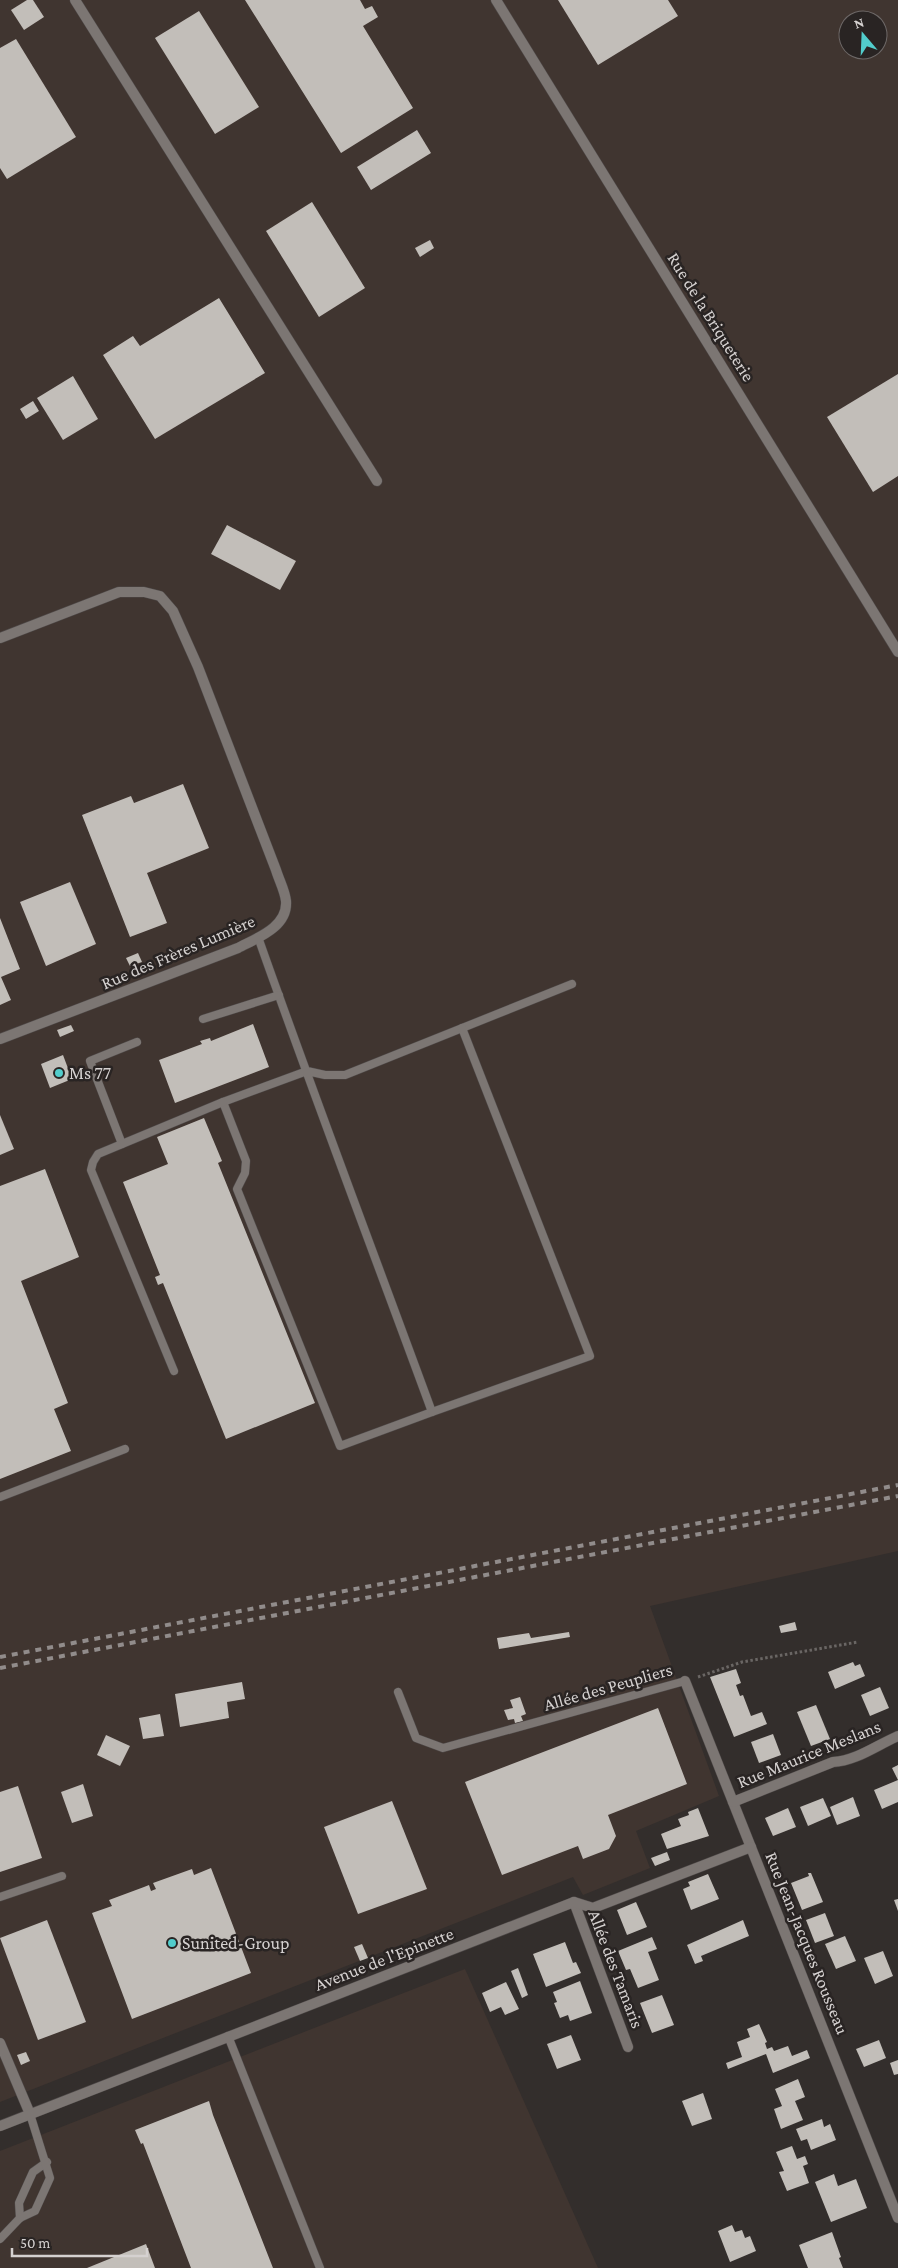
<svg xmlns="http://www.w3.org/2000/svg" width="898" height="2268" font-family="'Crimson Pro',serif">
  <style>
    .built { fill: #403530; fill-rule: evenodd }
    .building { fill: #c2beb9 }
    .lines { fill: none; stroke-linecap: round; stroke-linejoin: round }
    .service-casing { stroke: #4f4a49; stroke-width: 9 }
    .minor-casing { stroke: #4f4a49; stroke-width: 11 }
    .path { stroke: #6a6664; stroke-width: 3; stroke-dasharray: 2.5 2.5; stroke-linecap: butt }
    .service { stroke: #7c7673; stroke-width: 8 }
    .minor { stroke: #7c7673; stroke-width: 10 }
    .rail { stroke: #918c8b; stroke-width: 4; stroke-dasharray: 6 6; stroke-linecap: butt }
    .poi-dot { fill: #52cdcc; stroke: #292423; stroke-width: 2 }
    .labels { text-anchor: middle; dominant-baseline: central; stroke-width: 5; stroke-linejoin: round; paint-order: stroke }
    .street-label { font-size: 18px; fill: #d5d1d0; stroke: #292423 }
    .poi-label { font-size: 18px; fill: #d5d1d0; stroke: #292423; text-anchor: start }
  </style>
  <rect width="100%" height="100%" fill="#332e2c"/>
  <g class="built">
    <path d="M0,0H898V1551L650,1606L719,1796L636,1831L650,1868L583,1895L573,1877L0,2102ZM848,20H878V50H848Z"/>
    <path d="M465,1969L598,2268H0V2151Z"/>
  </g>
  <g class="building">
    <path d="M27,0H33L44,17L24,30L11,10Z"/>
    <path d="M245,0H360L365,9L372,6L378,17L363,26L413,108L341,153Z"/>
    <path d="M558,0H668L678,16L598,65Z"/>
    <path d="M199,11L259,107L215,134L155,38Z"/>
    <path d="M16,39L76,137L7,179L0,168V48Z"/>
    <path d="M417,130L431,153L371,190L357,167Z"/>
    <path d="M312,202L365,288L319,317L266,231Z"/>
    <path d="M430,240L434,248L420,257L415,248Z"/>
    <path d="M219,298L265,373L155,439L103,355L133,336L140,346Z"/>
    <path d="M898,374V476L873,492L827,417Z"/>
    <path d="M73,376L98,419L63,440L37,398Z"/>
    <path d="M33,401L39,411L26,419L20,409Z"/>
    <path d="M227,525L296,561L280,590L211,554Z"/>
    <path d="M183,784L209,848L147,873L167,923L130,937L82,815L131,796L134,803Z"/>
    <path d="M70,882L96,944L46,966L20,902Z"/>
    <path d="M0,918L20,969L1,977L11,1000L0,1005Z"/>
    <path d="M138,953L142,962L130,966L126,958Z"/>
    <path d="M253,1024L269,1067L175,1103L159,1060L202,1044L200,1041L210,1038L211,1041Z"/>
    <path d="M71,1025L74,1031L60,1037L57,1030Z"/>
    <path d="M63,1055L72,1079L50,1088L41,1064Z"/>
    <path d="M0,1115L14,1149L0,1155Z"/>
    <path d="M204,1118L222,1161L218,1163L315,1403L226,1439L163,1283L158,1285L155,1277L160,1275L123,1182L168,1164L157,1137Z"/>
    <path d="M45,1169L79,1257L21,1281L68,1403L54,1409L71,1451L0,1479V1186Z"/>
    <path d="M795,1622L797,1630L781,1633L779,1626Z"/>
    <path d="M569,1632L570,1637L499,1649L497,1638L529,1633L531,1638Z"/>
    <path d="M853,1662L855,1666L860,1664L865,1676L835,1689L828,1672Z"/>
    <path d="M736,1669L741,1683L736,1685L740,1696L743,1695L751,1716L762,1712L767,1724L734,1737L710,1677Z"/>
    <path d="M242,1682L245,1699L227,1702L229,1718L180,1727L175,1694Z"/>
    <path d="M880,1687L889,1708L870,1716L861,1695Z"/>
    <path d="M520,1697L526,1714L521,1716L523,1721L515,1723L514,1719L508,1720L504,1710L513,1708L510,1700Z"/>
    <path d="M816,1705L830,1739L811,1746L797,1712Z"/>
    <path d="M658,1708L687,1784L608,1815L616,1836L609,1849L583,1859L578,1846L502,1875L465,1782Z"/>
    <path d="M160,1714L164,1736L143,1739L139,1718Z"/>
    <path d="M773,1734L781,1755L759,1763L751,1742Z"/>
    <path d="M106,1735L130,1746L120,1766L97,1755Z"/>
    <path d="M898,1765V1802L882,1809L874,1790L898,1780L892,1768Z"/>
    <path d="M83,1784L93,1816L72,1823L61,1792Z"/>
    <path d="M18,1786L42,1858L0,1872V1792Z"/>
    <path d="M853,1797L860,1816L837,1825L830,1807Z"/>
    <path d="M823,1798L831,1816L808,1826L800,1807Z"/>
    <path d="M392,1801L427,1889L358,1914L324,1827Z"/>
    <path d="M698,1808L709,1836L667,1849L661,1834L681,1826L678,1819L689,1815L688,1812Z"/>
    <path d="M788,1808L796,1827L773,1836L765,1818Z"/>
    <path d="M667,1852L670,1860L655,1866L651,1858Z"/>
    <path d="M211,1868L251,1973L132,2019L92,1913L112,1906L109,1900L144,1887L149,1885L151,1891L156,1889L153,1883L192,1869L194,1875Z"/>
    <path d="M808,1873H811L823,1902L802,1910L791,1883L809,1876Z"/>
    <path d="M708,1874L719,1899L691,1910L683,1889L690,1886L688,1882Z"/>
    <path d="M898,1899V1911L894,1900Z"/>
    <path d="M636,1902L647,1927L627,1935L617,1910Z"/>
    <path d="M825,1913L834,1936L815,1943L806,1920Z"/>
    <path d="M47,1920L86,2022L38,2040L0,1938Z"/>
    <path d="M743,1920L749,1936L701,1956L703,1961L695,1964L687,1945Z"/>
    <path d="M845,1936L856,1961L836,1969L825,1944Z"/>
    <path d="M652,1937L657,1949L648,1952L659,1980L638,1988L630,1969L626,1970L618,1951Z"/>
    <path d="M565,1942L573,1963L576,1962L581,1973L546,1987L533,1954Z"/>
    <path d="M362,1944L368,1958L360,1961L354,1947Z"/>
    <path d="M883,1951L893,1976L875,1984L864,1958Z"/>
    <path d="M518,1968L528,1995L522,1998L511,1971Z"/>
    <path d="M580,1981L592,2013L570,2021L568,2015L560,2018L554,2003L557,2002L553,1992Z"/>
    <path d="M506,1982L519,2009L505,2015L501,2007L490,2012L482,1993Z"/>
    <path d="M662,1995L674,2025L652,2033L640,2003Z"/>
    <path d="M759,2024L767,2042L765,2043L767,2049L772,2047L774,2051L788,2046L792,2056L807,2050L810,2058L773,2073L766,2054L728,2069L726,2063L742,2057L737,2042L750,2037L747,2029Z"/>
    <path d="M571,2035L581,2060L557,2069L547,2044Z"/>
    <path d="M879,2040L886,2058L864,2067L856,2049Z"/>
    <path d="M26,2052L30,2061L21,2065L17,2055Z"/>
    <path d="M898,2060V2074L894,2075L890,2063Z"/>
    <path d="M798,2079L805,2097L795,2101L803,2120L781,2129L774,2109L782,2106L775,2089Z"/>
    <path d="M703,2093L712,2119L692,2126L682,2101Z"/>
    <path d="M209,2101L213,2115L273,2268H191L143,2143L141,2144L135,2130Z"/>
    <path d="M822,2119L824,2127L830,2124L836,2140L811,2150L807,2139L801,2141L796,2129Z"/>
    <path d="M792,2146L797,2159L805,2156L808,2164L803,2166L809,2183L787,2191L779,2172L784,2171L776,2152Z"/>
    <path d="M834,2174L838,2186L856,2179L867,2208L831,2222L815,2182Z"/>
    <path d="M732,2225L735,2232L742,2230L745,2238L750,2236L756,2251L730,2262L718,2231Z"/>
    <path d="M832,2232L841,2257L839,2258L843,2268H808L799,2245Z"/>
    <path d="M146,2244L155,2268H87Z"/>
  </g>
  <g class="lines">
    <defs>
      <g id="service">
        <path d="M258,937C314,1096 374,1254 432,1412L340,1446L237,1189L245,1173L246,1161L223,1102L307,1071L325,1075H345L572,984"/>
        <path d="M203,1019L279,995"/>
        <path d="M122,1144L90,1061L137,1042"/>
        <path d="M174,1371L91,1170L93,1162L98,1154L223,1102"/>
        <path d="M432,1412L590,1356L462,1028"/>
        <path d="M0,1497L125,1449"/>
        <path d="M398,1692L416,1738L443,1748L685,1681"/>
        <path d="M0,1897L62,1876"/>
        <path d="M228,2036L320,2268"/>
        <path d="M20,2218L19,2203L33,2172L47,2162"/>
        <path d="M0,2239L20,2218L35,2211L50,2178L30,2114"/>
      </g>
      <g id="minor">
        <path d="M75,0L377,481"/>
        <path d="M496,0L898,652"/>
        <path d="M0,638L119,592H144L160,596L173,611L198,667L276,870C279,880 285,891 286,901C288,927 257,938 238,948L0,1039"/>
        <path d="M685,1681L898,2218"/>
        <path d="M733,1802L833,1762C856,1761 877,1745 898,1736"/>
        <path d="M574,1902L628,2047"/>
        <path d="M0,2043L30,2114"/>
        <path d="M0,2126L574,1902L593,1908L751,1847"/>
      </g>
    </defs>
    <use href="#service" class="service-casing"/>
    <use href="#minor" class="minor-casing"/>
    <path class="path" d="M698,1677L742,1662L858,1642"/>
    <use href="#service" class="service"/>
    <use href="#minor" class="minor"/>
    <g class="rail">
      <path d="M0,1657L898,1485"/>
      <path d="M0,1668L898,1496"/>
    </g>
  </g>
  <g class="poi-dot">
    <circle cx="59" cy="1073" r="5"/>
    <circle cx="172" cy="1943" r="5"/>
  </g>
  <g class="labels">
    <g class="street-label">
      <text transform="translate(711 317) rotate(58)">Rue de la Briqueterie</text>
      <text transform="translate(178 952) rotate(-23)">Rue des Frères Lumière</text>
      <text transform="translate(608 1687) rotate(-16)">Allée des Peupliers</text>
      <text transform="translate(809 1754) rotate(-22)">Rue Maurice Meslans</text>
      <text transform="translate(807 1943) rotate(68)">Rue Jean-Jacques Rousseau</text>
      <text transform="translate(384 1959) rotate(-21)">Avenue de l'Epinette</text>
      <text transform="translate(616 1969) rotate(69)">Allée des Tamaris</text>
    </g>
    <g class="poi-label">
      <text x="69" y="1073">Ms 77</text>
      <text x="182" y="1943">Sunited-Group</text>
    </g>
  </g>
  <g transform="translate(863 35) rotate(341)"><circle r="24" fill="#292423" stroke="#6e6968"/>
  <path d="M0-4L9 19L0 12L-9 19Z" fill="#52cdcc"/>
  <text y="-8" font-size="14" font-weight="bold" text-anchor="middle" fill="#d5d1d0">N</text>
  </g>
  <path d="M12 2248v8h135v-8" fill="none" stroke="#d5d1d0" stroke-width="2.5"/>
  <text x="20" y="2248" font-size="15" fill="#d5d1d0" stroke="#292423" stroke-width="4" paint-order="stroke">50 m</text>
</svg>
